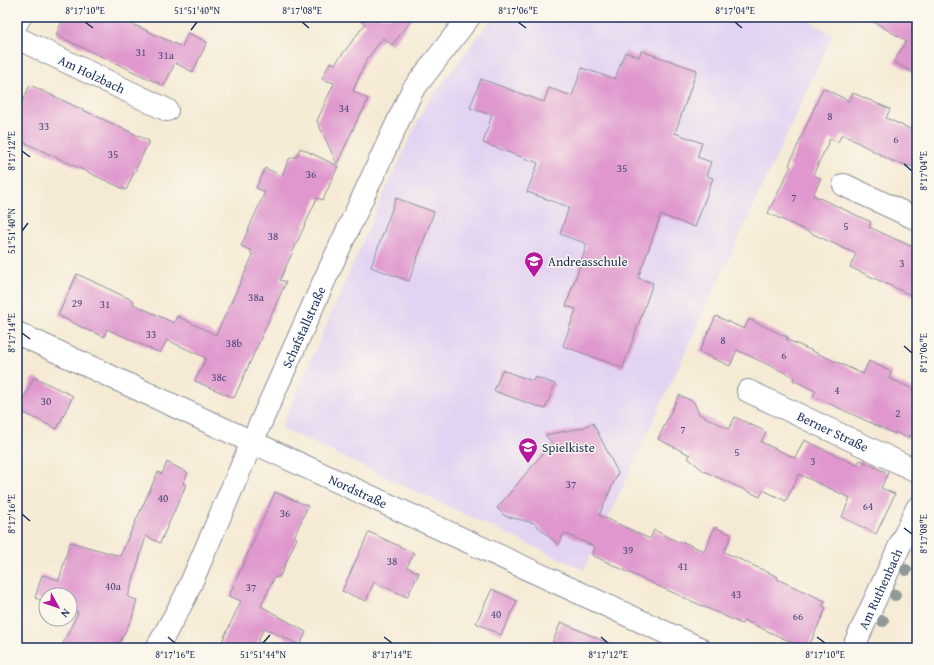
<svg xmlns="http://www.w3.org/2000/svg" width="934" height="665" font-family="'Gentium Book Plus',serif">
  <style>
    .built { fill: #e3d3f2 }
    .building { fill: #df97cd }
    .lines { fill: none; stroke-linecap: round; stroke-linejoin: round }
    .street-casing { stroke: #888c99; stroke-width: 24 }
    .street { stroke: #fff; stroke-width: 22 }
    .tree { fill: #8e9998 }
    .ticks { fill: none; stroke: #1b2f5e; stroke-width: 1.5 }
    .labels { text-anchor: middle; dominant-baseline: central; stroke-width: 3; stroke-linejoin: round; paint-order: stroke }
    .number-label { font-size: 11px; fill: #4c497a }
    .street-label { font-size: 13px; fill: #1b2f5e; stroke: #fbf7ec }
    .poi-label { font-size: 13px; fill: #1b2f5e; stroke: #fbf7ec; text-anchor: start }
    .neatline { fill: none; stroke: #1b2f5e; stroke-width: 1.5 }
    .ticks-label { font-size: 10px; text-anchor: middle; fill: #1b2f5e }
  </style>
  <rect width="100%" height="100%" fill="#fbf7ec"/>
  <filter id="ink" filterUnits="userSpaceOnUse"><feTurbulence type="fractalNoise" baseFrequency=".025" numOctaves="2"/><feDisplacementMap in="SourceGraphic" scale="8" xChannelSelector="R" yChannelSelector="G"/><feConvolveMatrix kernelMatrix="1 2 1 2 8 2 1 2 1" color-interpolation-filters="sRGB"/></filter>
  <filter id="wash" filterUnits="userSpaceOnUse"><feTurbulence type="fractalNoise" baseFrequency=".012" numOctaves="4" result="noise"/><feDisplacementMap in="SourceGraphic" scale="16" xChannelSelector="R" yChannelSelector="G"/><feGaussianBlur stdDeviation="0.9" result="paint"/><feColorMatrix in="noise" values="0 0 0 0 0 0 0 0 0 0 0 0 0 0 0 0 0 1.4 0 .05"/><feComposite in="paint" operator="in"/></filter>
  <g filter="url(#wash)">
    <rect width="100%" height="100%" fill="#f5ead4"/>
    <path class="built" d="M493,17H803L833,35L584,570L281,428L385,191L426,104Z"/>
    <g id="blocks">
      <g class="building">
        <path d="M64,17H131L128,22L182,47L188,33L207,42L193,72L175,63L164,86L56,35Z"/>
        <path d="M355,17H414L392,45L383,38L367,59L353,91L368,99L362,113L360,114L337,164L317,121L334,83L322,79L330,62L335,64L365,24Z"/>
        <path d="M866,17H917V75L894,62L906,41Z"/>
        <path d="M641,51L697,70L675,133L702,143L697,157L711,162L706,176L713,178L695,227L661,215L638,278L653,283L623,368L563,346L576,309L566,306L587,244L560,234L569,207L527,192L538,163L483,143L492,115L470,108L481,79L544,102L549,88L572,96L582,68L615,79L625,52L639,57Z"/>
        <path d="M30,85L149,141L126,190L17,139V113Z"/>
        <path d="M823,88L849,101L853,93L890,109L886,118L917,132V168L892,161L842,134L838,142L830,139L813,175L821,178L813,195L871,222L869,227L917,249V298L850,267L856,254L768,213L791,166L789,165Z"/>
        <path d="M300,148L338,166L323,200L317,198L280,280L286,282L234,398L195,381L206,358L167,340L160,353L107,329L104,337L92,331L91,332L58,315L77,274L134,301L133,304L174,323L177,316L216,335L253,255L250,254L252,251L241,246L265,192L256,188L265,168L282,176L289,159L297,156Z"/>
        <path d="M396,198L434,212L409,281L371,267Z"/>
        <path d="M716,316L744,329L749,319L789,338L786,339L863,374L869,361L892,372L889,378L917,391V438L909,435L908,438L895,432V434L813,396L816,391L793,380L794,377L737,350L730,366L699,352Z"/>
        <path d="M502,370L533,381L535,377L555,384L545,409L494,391Z"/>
        <path d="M34,377L73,396L57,429L18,410Z"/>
        <path d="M679,395L694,402L699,414L729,429L735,417L766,432L761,442L795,458L804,440L857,465L860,460L888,473L881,488L895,494L876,534L842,517L850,498L799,474L786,501L763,490L760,497L704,471L688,458L690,455L658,439Z"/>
        <path d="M593,423L618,473L599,515L650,539L654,530L680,543L683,542L704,551L715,527L732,535L724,552L778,577L777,579L825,601L823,606L826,608L808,648H804L744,620L742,624L634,575L592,555L595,547L564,533L559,545L534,523L505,516L497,508L544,452L553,444L545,435L582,428Z"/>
        <path d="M167,462L188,473L183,484L186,485L160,543L146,536L128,597L137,600L132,618L117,648H61L78,612L70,610V595H46V602L35,598L42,575L59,580L70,542L120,556L158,472L162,474Z"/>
        <path d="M275,492L308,506L294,537L297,538L280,576L274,578L261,606L306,632L300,645L264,628L255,648H219L241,601L229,596Z"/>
        <path d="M369,532L414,553L407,567L419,573L407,597L374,582L366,601L342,591Z"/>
        <path d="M492,589L517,601L501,635L476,623Z"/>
        <path d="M561,622L619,648H550Z"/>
      </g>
    </g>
  </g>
  <g filter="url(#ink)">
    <use href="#blocks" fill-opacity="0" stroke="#888c99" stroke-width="1"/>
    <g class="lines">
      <defs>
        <g id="street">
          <path d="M17,23L20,17"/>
          <path id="s1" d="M17,38L167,110"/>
          <path d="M844,185L917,219"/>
          <path id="s2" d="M17,333L252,442L699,648"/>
          <path id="s3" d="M748,391L917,471"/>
          <path id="s4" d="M157,648L185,597L252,442L324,281L412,91L469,17"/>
          <path id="s5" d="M853,648L917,508"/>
        </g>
      </defs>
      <use href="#street" class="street-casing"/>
      <use href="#street" class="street"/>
    </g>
    <g class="tree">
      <circle cx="906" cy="570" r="6"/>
      <circle cx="895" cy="595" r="6"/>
      <circle cx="883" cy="621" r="6"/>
    </g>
  </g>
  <path class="ticks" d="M85,22L93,28M302,22L309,28M518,22L526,28M735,22L742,28M191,30L197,22M22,151L30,157M904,164L912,171M22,231L28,223M22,333L30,339M904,346L912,353M22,514L30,521M904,528L912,534M168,637L175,643M384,637L392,643M601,637L608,643M817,637L825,643M263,643L270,635"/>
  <defs>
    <symbol id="school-pin" viewBox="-11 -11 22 30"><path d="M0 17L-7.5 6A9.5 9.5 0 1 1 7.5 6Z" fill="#b5179e" stroke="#fbf7ec"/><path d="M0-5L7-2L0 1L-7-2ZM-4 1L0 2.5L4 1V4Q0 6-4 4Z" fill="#fff"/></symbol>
  </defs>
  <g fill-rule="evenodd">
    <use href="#school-pin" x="523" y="250" width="22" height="30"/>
    <use href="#school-pin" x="517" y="436" width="22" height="30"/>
  </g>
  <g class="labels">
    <g class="number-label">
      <text x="141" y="52">31</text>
      <text x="166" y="55">31a</text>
      <text x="344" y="108">34</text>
      <text x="830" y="116">8</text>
      <text x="44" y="126">33</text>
      <text x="896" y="139">6</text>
      <text x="113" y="154">35</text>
      <text x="622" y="168">35</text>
      <text x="311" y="174">36</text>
      <text x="794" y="197">7</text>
      <text x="846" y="226">5</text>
      <text x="273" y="236">38</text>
      <text x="902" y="263">3</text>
      <text x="256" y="297">38a</text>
      <text x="77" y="303">29</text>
      <text x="105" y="304">31</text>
      <text x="151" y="334">33</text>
      <text x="723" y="340">8</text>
      <text x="234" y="343">38b</text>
      <text x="784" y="355">6</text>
      <text x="219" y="377">38c</text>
      <text x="837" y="390">4</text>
      <text x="46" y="401">30</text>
      <text x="898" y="413">2</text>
      <text x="683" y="429">7</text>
      <text x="737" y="452">5</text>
      <text x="813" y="461">3</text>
      <text x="571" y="484">37</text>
      <text x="163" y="498">40</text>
      <text x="868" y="506">64</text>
      <text x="285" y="513">36</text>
      <text x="628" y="550">39</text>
      <text x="392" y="561">38</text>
      <text x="683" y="566">41</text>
      <text x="113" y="586">40a</text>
      <text x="251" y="587">37</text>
      <text x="736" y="594">43</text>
      <text x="496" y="614">40</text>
      <text x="798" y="616">66</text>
    </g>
    <g class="street-label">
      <text stroke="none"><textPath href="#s1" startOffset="83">Am Holzbach</textPath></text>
      <text stroke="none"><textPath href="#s4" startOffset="353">Schafstallstraße</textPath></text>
      <text stroke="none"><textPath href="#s3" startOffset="94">Berner Straße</textPath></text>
      <text stroke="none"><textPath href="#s2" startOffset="376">Nordstraße</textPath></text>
      <text stroke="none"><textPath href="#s5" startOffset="65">Am Ruthenbach</textPath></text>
    </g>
    <g class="poi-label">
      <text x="548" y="261">Andreasschule</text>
      <text x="542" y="447">Spielkiste</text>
    </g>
  </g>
  <rect width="934" height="665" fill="none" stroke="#fbf7ec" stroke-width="44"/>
  <g transform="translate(58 607) rotate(130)"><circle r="19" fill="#fbf7ec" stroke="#a1a7b3"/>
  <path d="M0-3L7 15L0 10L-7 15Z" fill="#b5179e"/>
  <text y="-6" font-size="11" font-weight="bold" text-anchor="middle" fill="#1b2f5e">N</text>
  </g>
  <rect x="22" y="22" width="890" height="621" class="neatline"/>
  <g class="ticks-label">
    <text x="85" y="14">8°17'10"E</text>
    <text x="197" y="14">51°51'40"N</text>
    <text x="302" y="14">8°17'08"E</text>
    <text x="518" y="14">8°17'06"E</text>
    <text x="735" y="14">8°17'04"E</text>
    <text transform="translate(11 151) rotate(-90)" y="4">8°17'12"E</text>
    <text transform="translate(923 171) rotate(-90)" y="4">8°17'04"E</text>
    <text transform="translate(11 231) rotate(-90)" y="4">51°51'40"N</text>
    <text transform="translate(11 333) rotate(-90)" y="4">8°17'14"E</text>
    <text transform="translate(923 353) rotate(-90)" y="4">8°17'06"E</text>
    <text transform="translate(11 514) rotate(-90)" y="4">8°17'16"E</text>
    <text transform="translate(923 534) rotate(-90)" y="4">8°17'08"E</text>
    <text x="175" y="658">8°17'16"E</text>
    <text x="263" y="658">51°51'44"N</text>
    <text x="392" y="658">8°17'14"E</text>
    <text x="608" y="658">8°17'12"E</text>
    <text x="825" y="658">8°17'10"E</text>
  </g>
</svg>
